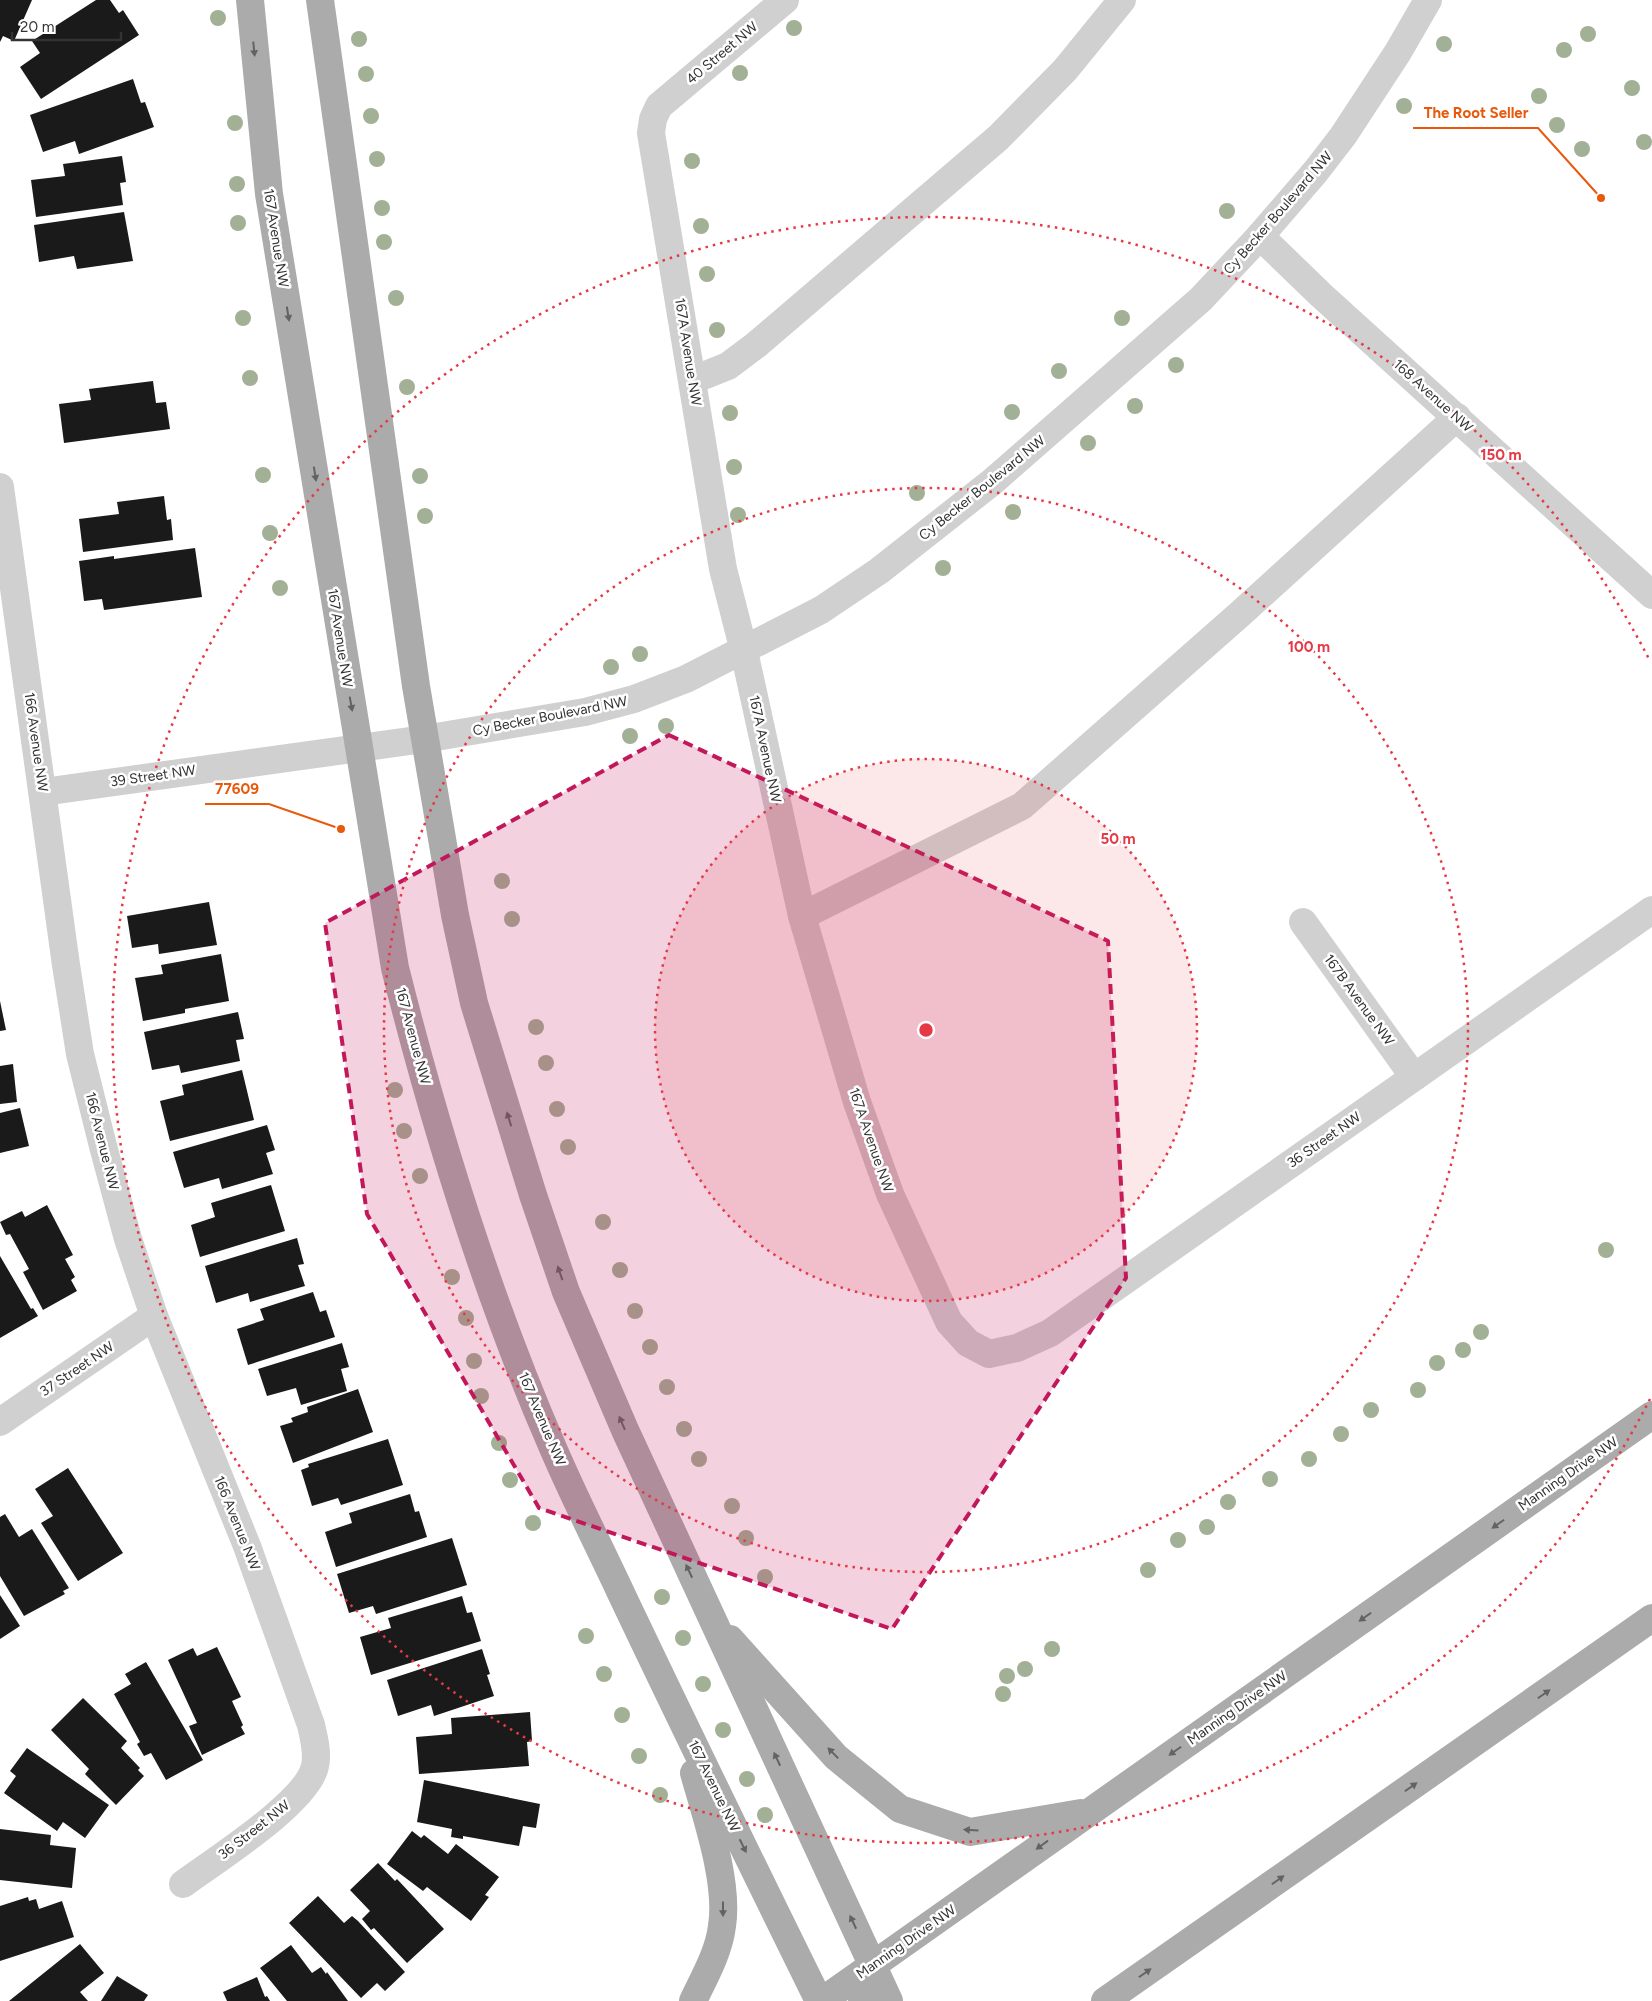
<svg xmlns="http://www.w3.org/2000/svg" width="1652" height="2001" font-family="Figtree,sans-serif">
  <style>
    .building { fill: #1a1a1a }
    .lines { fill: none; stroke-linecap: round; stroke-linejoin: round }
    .minor { stroke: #d0d0d0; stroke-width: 28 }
    .major { stroke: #ababab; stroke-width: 28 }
    .tree { fill: #a2b095 }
    .oneway { fill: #636363 }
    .marked { fill: #c2185b; fill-opacity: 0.2; stroke: #c2185b; stroke-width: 4; stroke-dasharray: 10 6; stroke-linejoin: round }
    .ring { fill: none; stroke: #e63946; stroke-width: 2.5; stroke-dasharray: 2.5 5 }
    .labels { text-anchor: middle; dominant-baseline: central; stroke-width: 5; stroke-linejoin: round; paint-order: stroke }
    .street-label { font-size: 14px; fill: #333; stroke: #fff }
    .centre { fill: #e63946; stroke: #fff; stroke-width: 2.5 }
    .ring-label { font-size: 15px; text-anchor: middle; font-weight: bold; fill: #e63946; stroke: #fff; stroke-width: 5; stroke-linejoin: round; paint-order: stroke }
    .leader { fill: none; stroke: #e8590c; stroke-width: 2 }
    .callout-dot { fill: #e8590c; stroke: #fff; stroke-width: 2 }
    .callout-label { font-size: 15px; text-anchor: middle; font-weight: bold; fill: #e8590c; stroke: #fff; stroke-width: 5; stroke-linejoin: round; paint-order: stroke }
  </style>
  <rect width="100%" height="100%" fill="#fff"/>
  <g class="building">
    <path d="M0,0H32L14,41L3,36L0,42Z"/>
    <path d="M96,0H110L119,13L123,10L139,35L41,99L20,67L40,53L32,41Z"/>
    <path d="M133,79L141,103L145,102L154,127L79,154L75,141L43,152L30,115Z"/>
    <path d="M122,156L126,182L120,183L123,205L36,217L31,180L65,176L63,164Z"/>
    <path d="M124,212L133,261L77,269L74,256L39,262L34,225Z"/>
    <path d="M153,381L156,403L166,402L170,429L64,443L59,404L91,400L89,389Z"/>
    <path d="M164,496L167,520L171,519L173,540L83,552L79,519L119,514L117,502Z"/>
    <path d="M195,548L202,597L104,610L102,599L84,601L79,561L114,556V559Z"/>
    <path d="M209,902L217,945L159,954L158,944L132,948L127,916Z"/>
    <path d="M221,954L229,1001L185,1009V1013L143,1021L135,978L163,974L161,965Z"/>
    <path d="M0,1001L6,1030L0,1031Z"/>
    <path d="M238,1012L244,1039L236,1040L240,1061L181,1073L179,1065L152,1070L144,1032Z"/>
    <path d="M13,1064L17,1102L0,1104V1066Z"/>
    <path d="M242,1070L254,1120L170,1141L160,1101L184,1095L182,1085Z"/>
    <path d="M20,1108L29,1146L0,1153V1113Z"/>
    <path d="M267,1125L275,1150L266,1153L273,1174L222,1189L219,1178L184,1188L173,1152Z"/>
    <path d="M271,1185L285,1231L200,1257L191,1225L215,1217L211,1203Z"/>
    <path d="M47,1205L73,1255L65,1259L75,1277L71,1280L77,1291L43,1310L23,1272L29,1269L10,1234L6,1235L0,1222L22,1211L25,1217Z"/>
    <path d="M297,1238L304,1264L298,1265L305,1286L250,1302L248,1293L216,1303L205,1266Z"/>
    <path d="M0,1256L31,1309L33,1308L38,1316L0,1338Z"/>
    <path d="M313,1292L320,1312L326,1310L335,1337L248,1365L237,1329L264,1320L260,1309Z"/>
    <path d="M342,1343L349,1367L341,1369L347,1391L301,1405L296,1388L267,1396L258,1369Z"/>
    <path d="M358,1389L373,1432L293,1463L280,1426L293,1422L291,1418L308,1412L307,1407Z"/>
    <path d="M388,1439L403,1485L341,1505L338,1498L312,1506L301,1470L309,1467L308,1464Z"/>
    <path d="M68,1468L123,1553L78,1581L41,1523L53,1516L35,1489Z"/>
    <path d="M410,1494L415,1512L419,1511L427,1537L336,1567L325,1532L352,1523L349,1513Z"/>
    <path d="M5,1514L19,1537L32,1529L69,1588L63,1591L65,1594L24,1616L0,1576V1517Z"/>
    <path d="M452,1538L467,1585L376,1614L373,1606L349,1613L337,1574Z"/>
    <path d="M0,1595L20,1626L0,1639Z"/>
    <path d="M462,1596L467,1613L472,1612L481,1641L371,1675L360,1637L391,1628L388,1618Z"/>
    <path d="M217,1647L241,1697L232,1701L243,1725L241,1727L245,1734L202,1755L189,1726L197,1723L168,1660L193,1648L197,1656Z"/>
    <path d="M482,1649L490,1674L487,1675L494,1696L434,1716L431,1705L398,1716L387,1680Z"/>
    <path d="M146,1662L203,1760L166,1780L151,1753L144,1756L137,1744L140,1742L114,1694L131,1684L125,1674Z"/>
    <path d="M83,1698L127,1741L121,1748L140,1768L138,1770L144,1776L116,1805L85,1774L89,1769L51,1730Z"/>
    <path d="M530,1712L532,1741L527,1742L529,1766L419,1774L416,1737L452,1734L451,1718Z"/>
    <path d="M27,1748L109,1805L85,1838L63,1822L57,1831L4,1793L16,1776L10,1771Z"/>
    <path d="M424,1780L540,1804L536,1828L523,1826L519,1846L463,1836V1839L451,1837L452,1829L417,1822Z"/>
    <path d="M0,1829L51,1835L50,1845L76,1848L72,1888L0,1880Z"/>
    <path d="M412,1831L421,1838L424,1835L448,1854L456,1844L499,1877L485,1895L489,1897L471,1921L427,1887L423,1891L387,1864Z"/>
    <path d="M378,1863L395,1881L397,1879L444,1929L407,1963L374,1928L371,1930L362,1919L370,1911L350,1890Z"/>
    <path d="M318,1896L344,1923L352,1916L358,1921L405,1972L385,1991L377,1983L361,1998L289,1923Z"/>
    <path d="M28,1897L29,1901L36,1899L39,1909L62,1901L74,1937L0,1961V1906Z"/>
    <path d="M80,1944L104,1973L80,1992L88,2001H9Z"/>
    <path d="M291,1945L312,1973L321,1967L326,1974L327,1972L348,2001H287L260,1968Z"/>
    <path d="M117,1976L148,1995L144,2001H101Z"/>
    <path d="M257,1977L265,1997L267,1996L270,2001H227L223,1992Z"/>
  </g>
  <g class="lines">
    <g class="minor">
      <path d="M785,0L659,106L653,119L651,133L723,569L744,651L802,916L857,1102L890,1194L949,1322L968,1343L989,1354L1017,1348L1050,1333L1652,910"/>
      <path d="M1260,236L1321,295L1652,595"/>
      <path d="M693,380L728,366L756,345L998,138L1065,70L1122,0"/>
      <path d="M0,487L66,965L80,1054L103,1146L128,1239L154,1316L247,1546L311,1725C314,1738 318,1753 315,1766C308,1802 214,1861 183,1884"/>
      <path d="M43,792L424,739L585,712L634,699L686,679L821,610L879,571L992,482L1201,299L1260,236L1316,171L1343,136L1398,52L1428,0"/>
      <path d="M802,916L1022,806L1240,614L1457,417"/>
      <path d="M1303,922L1414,1077"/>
      <path d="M0,1422L154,1316"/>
    </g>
    <g class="major">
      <path d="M250,0L269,194L395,968C436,1131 486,1294 553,1448C574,1497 598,1544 620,1591C685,1728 752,1865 819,2001"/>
      <path d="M320,0L416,686L455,915L474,1003L533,1195L566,1292L625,1430L889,2001"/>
      <path d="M730,1639L836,1757L900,1809L970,1832L1081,1813"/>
      <path d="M693,2001C704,1978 719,1952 722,1926C729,1882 706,1816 694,1773"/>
      <path d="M822,2001L1652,1415"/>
      <path d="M862,2001L873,1967"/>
      <path d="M1105,2001L1652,1618"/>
    </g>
  </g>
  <g class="tree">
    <circle cx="218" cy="18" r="8"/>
    <circle cx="794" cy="28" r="8"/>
    <circle cx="1588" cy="34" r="8"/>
    <circle cx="359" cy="39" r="8"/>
    <circle cx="1444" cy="44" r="8"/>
    <circle cx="1564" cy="50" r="8"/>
    <circle cx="740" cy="73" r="8"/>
    <circle cx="366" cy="74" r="8"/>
    <circle cx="1632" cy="88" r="8"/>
    <circle cx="1539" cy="96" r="8"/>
    <circle cx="1404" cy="106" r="8"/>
    <circle cx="371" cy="116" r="8"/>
    <circle cx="235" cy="123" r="8"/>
    <circle cx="1557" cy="125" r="8"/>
    <circle cx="1644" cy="142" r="8"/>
    <circle cx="1582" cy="149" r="8"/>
    <circle cx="377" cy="159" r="8"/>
    <circle cx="692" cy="161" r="8"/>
    <circle cx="237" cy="184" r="8"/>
    <circle cx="382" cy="208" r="8"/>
    <circle cx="1227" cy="211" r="8"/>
    <circle cx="238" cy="223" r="8"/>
    <circle cx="701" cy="226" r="8"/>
    <circle cx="384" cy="242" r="8"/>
    <circle cx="707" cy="274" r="8"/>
    <circle cx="396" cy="298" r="8"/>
    <circle cx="243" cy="318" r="8"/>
    <circle cx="1122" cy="318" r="8"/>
    <circle cx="717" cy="330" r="8"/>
    <circle cx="1176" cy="365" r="8"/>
    <circle cx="1059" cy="371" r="8"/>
    <circle cx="250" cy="378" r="8"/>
    <circle cx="407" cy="387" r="8"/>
    <circle cx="1135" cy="406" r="8"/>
    <circle cx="1012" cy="412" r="8"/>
    <circle cx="730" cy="413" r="8"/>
    <circle cx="1088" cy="443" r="8"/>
    <circle cx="734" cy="467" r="8"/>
    <circle cx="263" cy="475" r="8"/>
    <circle cx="420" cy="476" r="8"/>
    <circle cx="917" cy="493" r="8"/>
    <circle cx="1013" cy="512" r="8"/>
    <circle cx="738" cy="515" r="8"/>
    <circle cx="425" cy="516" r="8"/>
    <circle cx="270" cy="533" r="8"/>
    <circle cx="943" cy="568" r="8"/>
    <circle cx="280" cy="588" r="8"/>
    <circle cx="640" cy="654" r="8"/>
    <circle cx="611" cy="667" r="8"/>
    <circle cx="666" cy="726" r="8"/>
    <circle cx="630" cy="736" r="8"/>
    <circle cx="502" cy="881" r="8"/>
    <circle cx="512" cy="919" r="8"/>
    <circle cx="536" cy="1027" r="8"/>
    <circle cx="546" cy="1063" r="8"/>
    <circle cx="395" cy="1090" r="8"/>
    <circle cx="557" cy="1109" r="8"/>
    <circle cx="404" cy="1131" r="8"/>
    <circle cx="568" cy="1147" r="8"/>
    <circle cx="420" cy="1176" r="8"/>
    <circle cx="603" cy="1222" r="8"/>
    <circle cx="1606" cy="1250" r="8"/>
    <circle cx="620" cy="1270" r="8"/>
    <circle cx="452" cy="1277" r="8"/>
    <circle cx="635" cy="1311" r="8"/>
    <circle cx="466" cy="1318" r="8"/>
    <circle cx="1481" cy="1332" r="8"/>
    <circle cx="650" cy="1347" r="8"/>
    <circle cx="1463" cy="1350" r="8"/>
    <circle cx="474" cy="1361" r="8"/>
    <circle cx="1437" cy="1363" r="8"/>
    <circle cx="667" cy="1387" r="8"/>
    <circle cx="1418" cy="1390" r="8"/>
    <circle cx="481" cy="1396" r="8"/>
    <circle cx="1371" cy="1410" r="8"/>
    <circle cx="684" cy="1429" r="8"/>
    <circle cx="1341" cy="1434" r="8"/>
    <circle cx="499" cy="1443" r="8"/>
    <circle cx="699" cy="1459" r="8"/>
    <circle cx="1309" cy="1459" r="8"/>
    <circle cx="1270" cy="1479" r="8"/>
    <circle cx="510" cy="1480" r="8"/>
    <circle cx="1228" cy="1502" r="8"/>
    <circle cx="732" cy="1506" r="8"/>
    <circle cx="533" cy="1523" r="8"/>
    <circle cx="1207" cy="1527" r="8"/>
    <circle cx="746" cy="1538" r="8"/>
    <circle cx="1178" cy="1540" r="8"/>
    <circle cx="1148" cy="1570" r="8"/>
    <circle cx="765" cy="1577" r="8"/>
    <circle cx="662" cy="1597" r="8"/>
    <circle cx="586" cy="1636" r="8"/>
    <circle cx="683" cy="1638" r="8"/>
    <circle cx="1052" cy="1649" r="8"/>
    <circle cx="1025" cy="1669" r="8"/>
    <circle cx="604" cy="1674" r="8"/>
    <circle cx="1007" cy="1676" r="8"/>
    <circle cx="703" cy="1684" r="8"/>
    <circle cx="1003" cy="1694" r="8"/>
    <circle cx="622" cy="1715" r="8"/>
    <circle cx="723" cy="1730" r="8"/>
    <circle cx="639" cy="1756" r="8"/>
    <circle cx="747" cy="1779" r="8"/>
    <circle cx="660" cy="1795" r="8"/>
    <circle cx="765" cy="1815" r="8"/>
  </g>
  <defs><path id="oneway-solid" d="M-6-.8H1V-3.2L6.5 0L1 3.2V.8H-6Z" transform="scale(1.25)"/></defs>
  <g class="oneway">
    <use href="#oneway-solid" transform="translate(254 49) rotate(84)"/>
    <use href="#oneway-solid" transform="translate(288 314) rotate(81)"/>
    <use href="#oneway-solid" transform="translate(315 474) rotate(81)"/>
    <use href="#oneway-solid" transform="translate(351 704) rotate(80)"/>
    <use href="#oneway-solid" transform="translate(509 1119) rotate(-107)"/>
    <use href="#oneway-solid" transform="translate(560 1273) rotate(-109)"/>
    <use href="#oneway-solid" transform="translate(622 1423) rotate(-113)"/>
    <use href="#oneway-solid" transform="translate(1498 1524) rotate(145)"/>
    <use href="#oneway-solid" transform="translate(689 1571) rotate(-115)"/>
    <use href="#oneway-solid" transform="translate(1365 1617) rotate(145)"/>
    <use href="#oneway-solid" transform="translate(1544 1694) rotate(-35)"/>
    <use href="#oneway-solid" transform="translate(1175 1751) rotate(145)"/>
    <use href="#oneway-solid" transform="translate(833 1753) rotate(-134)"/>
    <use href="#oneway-solid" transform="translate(777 1759) rotate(-115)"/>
    <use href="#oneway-solid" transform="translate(1411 1787) rotate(-35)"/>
    <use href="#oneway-solid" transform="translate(971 1830) rotate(-177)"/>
    <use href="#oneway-solid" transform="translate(1042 1845) rotate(144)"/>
    <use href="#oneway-solid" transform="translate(743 1846) rotate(64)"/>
    <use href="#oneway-solid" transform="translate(1278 1880) rotate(-35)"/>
    <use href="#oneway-solid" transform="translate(723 1909) rotate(90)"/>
    <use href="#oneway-solid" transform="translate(853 1922) rotate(-115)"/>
    <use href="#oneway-solid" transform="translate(1145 1973) rotate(-35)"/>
  </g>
  <path class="marked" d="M669,735L1108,941L1126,1278L892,1629L539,1508L367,1214L325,923Z"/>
  <circle cx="926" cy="1030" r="271" fill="#e63946" fill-opacity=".12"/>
  <g class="ring">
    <circle cx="926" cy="1030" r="271"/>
    <circle cx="926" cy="1030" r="542"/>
    <path d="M1650 1399A813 813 0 1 1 1650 661"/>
  </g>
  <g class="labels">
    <g class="street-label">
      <text transform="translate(722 53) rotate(-40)">40 Street NW</text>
      <text transform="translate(1278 213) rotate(-49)">Cy Becker Boulevard NW</text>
      <text transform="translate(276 238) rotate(81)">167 Avenue NW</text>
      <text transform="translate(688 352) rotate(81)">167A Avenue NW</text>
      <text transform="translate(1433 396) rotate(42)">168 Avenue NW</text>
      <text transform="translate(982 488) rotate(-39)">Cy Becker Boulevard NW</text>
      <text transform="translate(340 638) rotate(81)">167 Avenue NW</text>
      <text transform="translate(550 716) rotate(-11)">Cy Becker Boulevard NW</text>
      <text transform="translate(36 742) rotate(82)">166 Avenue NW</text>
      <text transform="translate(765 749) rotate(78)">167A Avenue NW</text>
      <text transform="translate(153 776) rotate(-8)">39 Street NW</text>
      <text transform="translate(1359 1000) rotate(54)">167B Avenue NW</text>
      <text transform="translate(413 1036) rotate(75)">167 Avenue NW</text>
      <text transform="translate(871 1140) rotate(71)">167A Avenue NW</text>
      <text transform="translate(1324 1140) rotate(-35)">36 Street NW</text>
      <text transform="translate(102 1141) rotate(76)">166 Avenue NW</text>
      <text transform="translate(77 1369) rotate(-34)">37 Street NW</text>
      <text transform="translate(542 1419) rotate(67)">167 Avenue NW</text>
      <text transform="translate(1568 1474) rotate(-35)">Manning Drive NW</text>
      <text transform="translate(237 1523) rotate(68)">166 Avenue NW</text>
      <text transform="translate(1237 1708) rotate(-35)">Manning Drive NW</text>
      <text transform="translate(714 1786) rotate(64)">167 Avenue NW</text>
      <text transform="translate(254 1830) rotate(-38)">36 Street NW</text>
      <text transform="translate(906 1942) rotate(-35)">Manning Drive NW</text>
    </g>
  </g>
  <circle cx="926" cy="1030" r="8" class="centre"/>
  <g class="ring-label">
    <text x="1501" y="460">150 m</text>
    <text x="1309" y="652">100 m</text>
    <text x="1118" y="844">50 m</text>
  </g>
  <path class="leader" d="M1601 198L1538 128H1413M341 829L269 804H205"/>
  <g class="callout-dot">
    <circle cx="1601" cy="198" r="5"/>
    <circle cx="341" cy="829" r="5"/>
  </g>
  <g class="callout-label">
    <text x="1476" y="118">The Root Seller</text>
    <text x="237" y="794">77609</text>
  </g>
  <path d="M12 32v8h109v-8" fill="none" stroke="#333333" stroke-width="2.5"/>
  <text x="20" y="32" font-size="15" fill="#333333" stroke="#ffffff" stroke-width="4" paint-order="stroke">20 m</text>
</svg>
